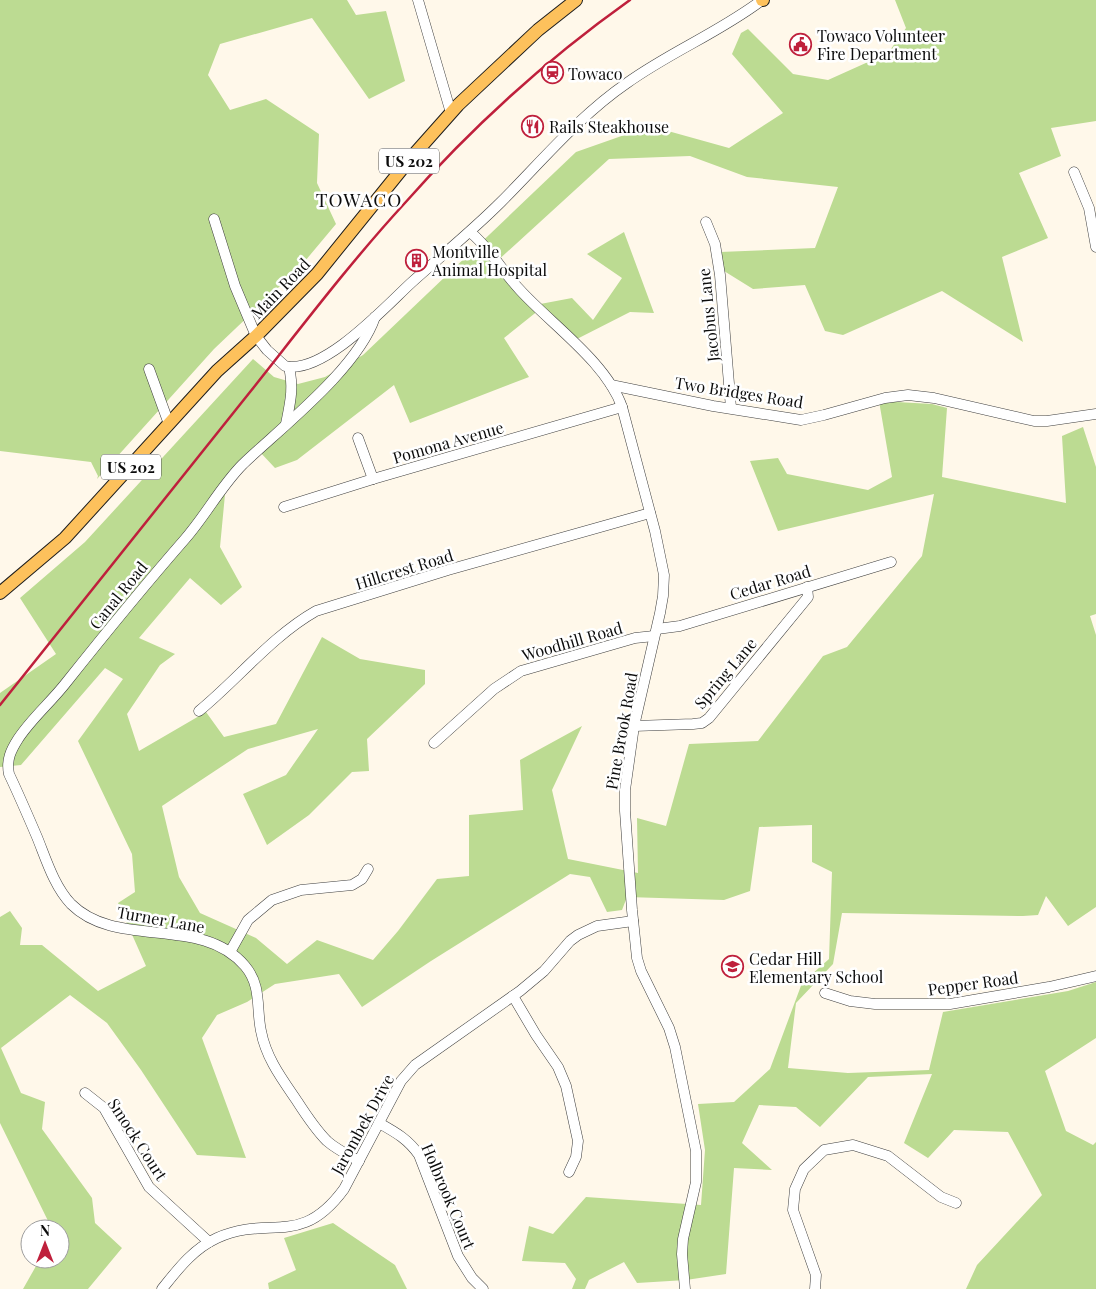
<svg xmlns="http://www.w3.org/2000/svg" width="1096" height="1289" font-family="'Playfair Display',serif">
  <style>
    .forest { fill: #bcdb92 }
    .lines { fill: none; stroke-linecap: round; stroke-linejoin: round }
    .minor-casing { stroke: #3f3f3f; stroke-width: 11 }
    .major-casing { stroke: #1d1d1d; stroke-width: 14 }
    .minor { stroke: #fff; stroke-width: 10 }
    .major { stroke: #fdc15c; stroke-width: 12 }
    .rail { stroke: #bf203c; stroke-width: 2.5 }
    .labels { text-anchor: middle; dominant-baseline: central; stroke-width: 5; stroke-linejoin: round; paint-order: stroke }
    .shield { fill: #fff; stroke: #555; stroke-width: 1 }
    .shield-label { font-size: 15px; font-weight: bold; fill: #0c0c0c }
    .poi-label { font-size: 16px; fill: #0c0c0c; stroke: #fff; text-anchor: start }
    .street-label { font-size: 16px; fill: #0c0c0c; stroke: #fff }
    .quarter-label { font-size: 19px; letter-spacing: 1px; fill: #0c0c0c; stroke: #fff }
  </style>
  <rect width="100%" height="100%" fill="#fff8ea"/>
  <g class="forest">
    <path d="M0,0H347L356,15L386,11L405,81L369,99L312,18L220,44L208,75L230,110L266,99L319,134L317,183L336,224L300,267L214,349L97,479L98,476L91,462L0,451Z"/>
    <path d="M895,0H1096V121L1051,128L1061,156L1019,173L1048,238L1002,257L1023,342L942,291L843,335L825,331L805,285L753,289L724,271L720,252L815,248L838,187L747,177L690,156L609,159L495,263L535,305L572,298L593,320L622,278L587,254L624,232L654,313L630,312L573,341L539,310L504,338L529,377L410,423L394,385L297,460L275,468L259,451L226,484L220,547L242,587L221,605L190,578L139,638L175,654L160,665L127,714L139,751L206,712L224,737L276,724L322,637L360,659L425,670V684L367,739L369,771L352,772L309,815L267,845L243,794L286,775L318,729L248,749L162,806L179,877L200,913L256,938L287,964L317,940L373,960L398,931L437,879L469,876V815L523,810L520,760L582,726L552,790L568,859L638,873L637,818L666,826L689,744L758,741L823,656L847,647L922,556L934,494L778,531L750,461L778,458L787,474L868,490L892,477L879,401L932,404L947,408L942,477L1066,503L1062,436L1083,427L1096,467V614L1090,616L1096,635V907L1068,926L1046,896L1038,915L1023,916L842,913L833,964L796,1003L788,1068L848,1073L929,1070L943,1012L1068,991L1096,982V1038L1045,1071L1066,1131L1093,1145L1096,1142V1289H966L977,1265L1042,1195L1008,1132L954,1130L928,1158L904,1143L932,1074L868,1077L820,1127L796,1107L759,1105L742,1143L772,1170L734,1168L726,1274L686,1280L637,1283L624,1262L589,1280L585,1289H572L576,1279L565,1263L522,1261L529,1226L553,1234L586,1197L701,1205L705,1150L698,1104L734,1102L770,1069L802,983L829,959L832,872L812,862V825L759,827L750,891L724,900L627,897L622,910L607,912L590,877L570,874L431,961L362,1007L339,974L275,984L247,1002L217,1015L202,1038L246,1158L197,1155L141,1070L107,1023L70,995L1,1048L21,1093L45,1102L42,1129L92,1198L95,1223L122,1248L88,1289H23L40,1259H60V1229H52L0,1123V917L10,911L22,928L20,945H42L98,991L146,966L118,903L135,892L132,854L78,741L123,679L105,668L21,765L0,767V693L56,654L20,598L85,542L253,359L274,377L298,384L325,377L363,355L576,152L650,126L729,148L783,113L732,54L741,33L748,29L793,74L828,80L888,53L906,28Z"/>
    <path d="M333,1223L395,1265L407,1289H269L268,1283L296,1270L284,1238Z"/>
  </g>
  <g class="lines">
    <defs>
      <g id="minor">
        <path d="M418,0L451,113"/>
        <path d="M1074,172L1089,208L1096,247"/>
        <path d="M214,219L235,286L256,336L267,350L285,366C323,375 385,307 411,283C441,256 472,231 501,202C541,162 579,116 627,83C670,52 720,32 762,0"/>
        <path d="M706,222L715,244L720,275L731,408"/>
        <path d="M470,232C490,248 502,271 520,290C551,324 607,363 622,407L655,531L664,575L663,596L660,613L634,726L625,790V811L632,910L637,958L641,971L669,1028L675,1047L696,1151V1182L683,1239L682,1254L685,1289"/>
        <path d="M149,369L169,424"/>
        <path d="M611,385L713,406L801,420L824,415L885,398L908,395L934,398L1034,421H1047L1096,414"/>
        <path d="M286,424C290,403 294,389 289,367"/>
        <path d="M358,438L373,479"/>
        <path d="M284,507L373,479L622,407"/>
        <path d="M657,629L680,626L891,562"/>
        <path d="M199,711C238,679 272,636 316,611L448,570L650,513"/>
        <path d="M634,726L693,724L702,723L709,718L808,597L807,587"/>
        <path d="M434,743L494,689L521,671L635,638L654,636"/>
        <path d="M230,952L248,920L272,900L301,890L352,885L362,879L368,869"/>
        <path d="M825,993L850,1001L875,1004H950L1049,987L1096,976"/>
        <path d="M513,996L536,1035L558,1067L566,1086L578,1141L576,1157L569,1172"/>
        <path d="M85,1093L104,1108L149,1187L209,1242"/>
        <path d="M379,1123C395,1132 408,1139 419,1155L458,1256L472,1278L483,1289"/>
        <path d="M359,1161C348,1155 336,1149 327,1141C315,1129 306,1115 297,1101C282,1079 266,1058 261,1031C256,1008 262,986 245,966C201,914 117,950 71,904C54,886 46,859 37,837C28,816 19,795 9,774C6,760 11,750 18,739C31,719 50,703 65,684C104,635 144,586 185,539C206,515 221,486 243,464C283,426 358,368 375,317"/>
        <path d="M162,1289C178,1269 193,1249 217,1238C270,1214 300,1249 344,1189L401,1081L415,1065L520,991L544,971L570,941L578,935L597,926L633,921"/>
        <path d="M815,1289L816,1275L793,1210L795,1189L804,1169L824,1150L853,1145L888,1156L941,1197L956,1203"/>
      </g>
      <g id="major">
        <path d="M762,0H763"/>
        <path d="M0,593L65,538L217,371L256,336L317,274L410,159L458,105L538,30L576,0"/>
      </g>
    </defs>
    <use href="#minor" class="minor-casing"/>
    <use href="#major" class="major-casing"/>
    <use href="#minor" class="minor"/>
    <use href="#major" class="major"/>
    <path class="rail" d="M0,705C83,601 167,497 250,392C300,329 349,264 404,204C471,128 547,59 630,0"/>
  </g>
  <defs>
    <symbol id="civic-ring" viewBox="-11 -11 22 22"><circle r="9.5" fill="#fff" stroke="#bf203c" stroke-width="1.5"/><path d="M-.6-6.5H3V-4.5H.6V-3L4-1V1h2V6H-6V1h2V-1L-.6-3ZM-1.2 2.5V6h2.4V2.5Z" fill="#bf203c"/></symbol>
    <symbol id="station-ring" viewBox="-11 -11 22 22"><circle r="9.5" fill="#fff" stroke="#bf203c" stroke-width="1.5"/><path d="M-3-6H3Q5-6 5-4V2Q5 4 3 4L4.5 6H3L1.5 4h-3L-3 6H-4.5L-3 4Q-5 4-5 2V-4Q-5-6-3-6ZM-3.5-4v3h7v-3ZM-3.5 1v1.5H-2V1ZM2 1v1.5H3.5V1Z" fill="#bf203c"/></symbol>
    <symbol id="restaurant-ring" viewBox="-11 -11 22 22"><circle r="9.5" fill="#fff" stroke="#bf203c" stroke-width="1.5"/><path d="M-5-6h1v4h1v-4h1v4h1v-4h1v5L-1.5 .5V6h-2V.5L-5-1ZM5-6V6H3V1.5H1.5Q1.5-4 5-6Z" fill="#bf203c"/></symbol>
    <symbol id="building-ring" viewBox="-11 -11 22 22"><circle r="9.5" fill="#fff" stroke="#bf203c" stroke-width="1.5"/><path d="M-4-6H4V6H1V3H-1V6H-4ZM-2.5-4.3h1.7v1.8h-1.7ZM.8-4.3h1.7v1.8H.8ZM-2.5-1h1.7V.8h-1.7ZM.8-1h1.7V.8H.8Z" fill="#bf203c"/></symbol>
    <symbol id="school-ring" viewBox="-11 -11 22 22"><circle r="9.5" fill="#fff" stroke="#bf203c" stroke-width="1.5"/><path d="M0-5L7-2L0 1L-7-2ZM-4 1L0 2.5L4 1V4Q0 6-4 4Z" fill="#bf203c"/></symbol>
  </defs>
  <g fill-rule="evenodd">
    <use href="#civic-ring" x="788" y="32" width="25" height="25"/>
    <use href="#station-ring" x="540" y="60" width="25" height="25"/>
    <use href="#restaurant-ring" x="520" y="114" width="25" height="25"/>
    <use href="#building-ring" x="404" y="248" width="25" height="25"/>
    <use href="#school-ring" x="720" y="954" width="25" height="25"/>
  </g>
  <g class="labels">
    <g class="shield">
      <rect x="379" y="148.5" width="60" height="25" rx="4"/>
      <rect x="101" y="454.5" width="60" height="25" rx="4"/>
    </g>
    <g class="shield-label">
      <text x="409" y="161">US 202</text>
      <text x="131" y="467">US 202</text>
    </g>
    <g class="poi-label">
      <text x="817" y="35">Towaco Volunteer<tspan x="817" dy="18">Fire Department</tspan></text>
      <text x="568" y="73">Towaco</text>
      <text x="549" y="126">Rails Steakhouse</text>
      <text x="432" y="251">Montville<tspan x="432" dy="18">Animal Hospital</tspan></text>
      <text x="749" y="958">Cedar Hill<tspan x="749" dy="18">Elementary School</tspan></text>
    </g>
    <g class="street-label">
      <text transform="translate(280 288) rotate(-46)">Main Road</text>
      <text transform="translate(708 315) rotate(-96)">Jacobus Lane</text>
      <text transform="translate(739 392) rotate(9)">Two Bridges Road</text>
      <text transform="translate(448 442) rotate(-16)">Pomona Avenue</text>
      <text transform="translate(404 569) rotate(-17)">Hillcrest Road</text>
      <text transform="translate(770 582) rotate(-17)">Cedar Road</text>
      <text transform="translate(118 595) rotate(-51)">Canal Road</text>
      <text transform="translate(572 641) rotate(-16)">Woodhill Road</text>
      <text transform="translate(725 673) rotate(-50)">Spring Lane</text>
      <text transform="translate(621 731) rotate(-80)">Pine Brook Road</text>
      <text transform="translate(161 919) rotate(10)">Turner Lane</text>
      <text transform="translate(973 983) rotate(-8)">Pepper Road</text>
      <text transform="translate(362 1124) rotate(-61)">Jarombek Drive</text>
      <text transform="translate(138 1139) rotate(57)">Smock Court</text>
      <text transform="translate(449 1196) rotate(67)">Holbrook Court</text>
    </g>
    <g class="quarter-label">
      <text x="359" y="199">TOWACO</text>
    </g>
  </g>
  <g transform="translate(45 1244)"><circle r="24" fill="#ffffff" stroke="#9e9e9e"/>
  <path d="M0-4L9 19L0 12L-9 19Z" fill="#bf203c"/>
  <text y="-8" font-size="14" font-weight="bold" text-anchor="middle" fill="#0c0c0c">N</text>
  </g>
</svg>
